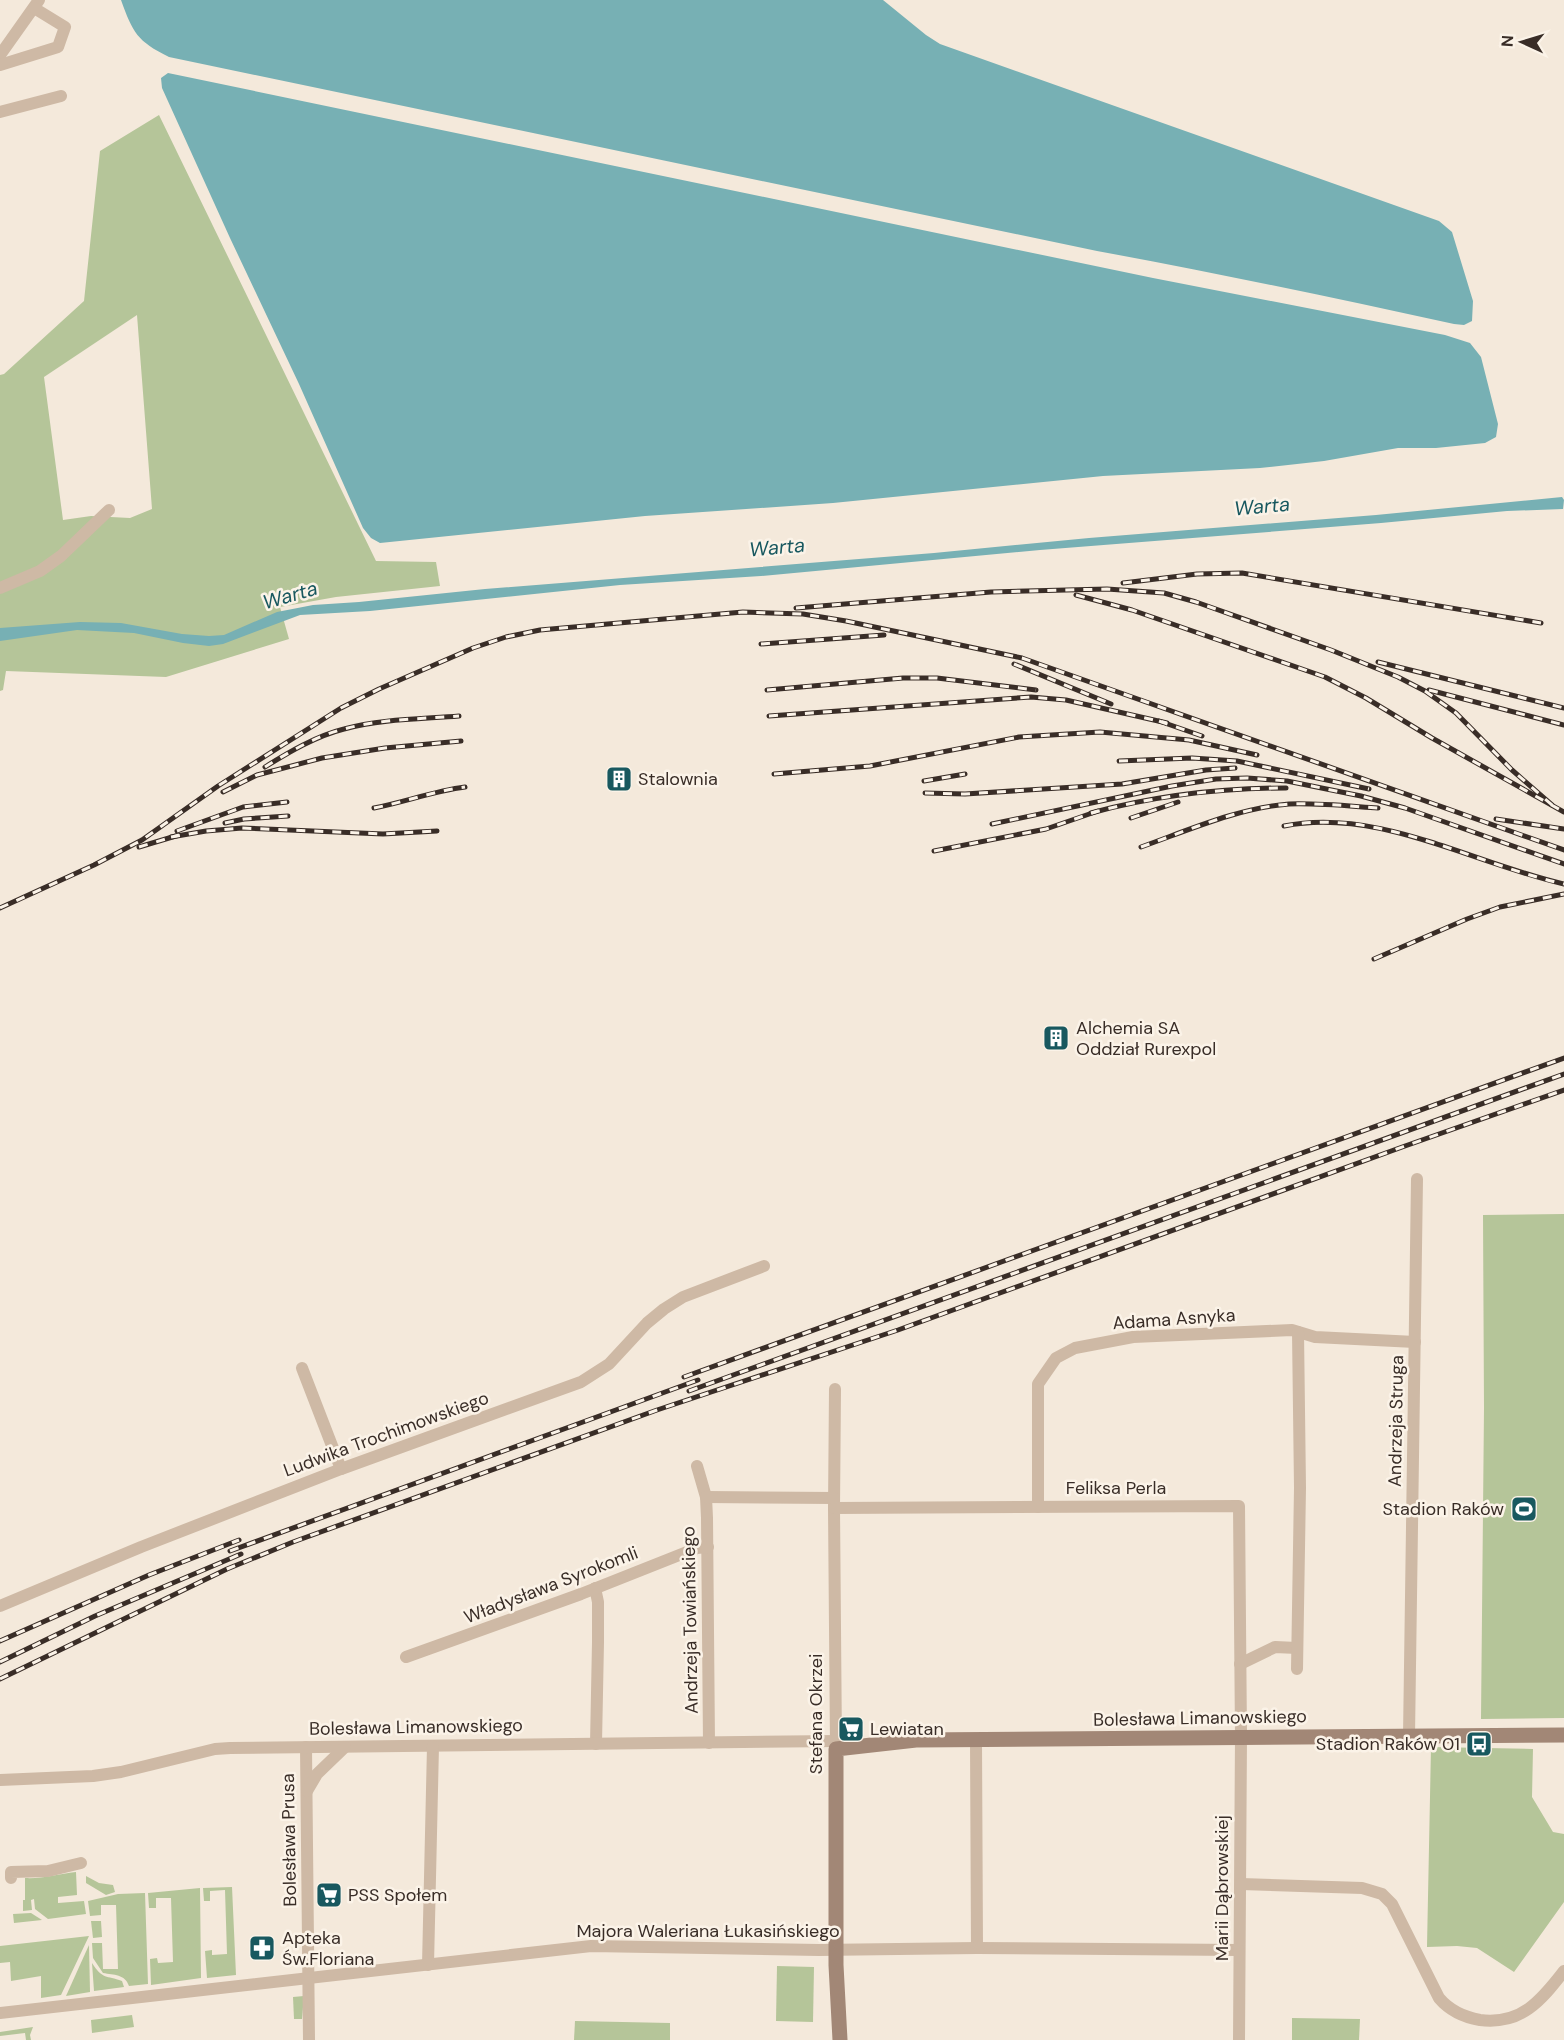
<svg xmlns="http://www.w3.org/2000/svg" width="1564" height="2040" font-family="'DM Sans',sans-serif">
  <style>
    .green { fill: #b5c599; fill-rule: evenodd }
    .water { fill: #77b0b4 }
    .lines { fill: none; stroke-linecap: round; stroke-linejoin: round }
    .street { stroke: #ceb9a5; stroke-width: 12 }
    .secondary { stroke: #a28776; stroke-width: 15 }
    .rail-casing { stroke: #392d27; stroke-width: 5 }
    .rail { stroke: #fbf3e8; stroke-width: 3; stroke-dasharray: 9; stroke-linecap: butt }
    .labels { text-anchor: middle; dominant-baseline: central; stroke-width: 5; stroke-linejoin: round; paint-order: stroke }
    .poi-label { font-size: 18px; fill: #392d27; stroke: #fbf3e8; text-anchor: start }
    .street-label { font-size: 18px; fill: #392d27; stroke: #fbf3e8 }
    .water-label { font-size: 20px; font-style: italic; fill: #18585f; stroke: #fbf3e8 }
  </style>
  <rect width="100%" height="100%" fill="#f4e9db"/>
  <g class="green">
    <path d="M159,115L376,561L436,562L440,586L336,597L280,607L289,639L166,677L6,671L3,690L0,691V375L4,374L84,301L100,151ZM137,315L152,509L130,518L91,516L63,520L44,377Z"/>
    <path d="M1564,1214V1718L1481,1719L1484,1408L1483,1215Z"/>
    <path d="M1431,1747L1533,1749L1532,1797L1553,1832L1564,1834V1902L1514,1972L1477,1948L1457,1946L1427,1947Z"/>
    <path d="M76,1872L77,1895L58,1897V1903L84,1901L86,1914L48,1919L35,1909L34,1899L31,1900L32,1910L23,1911V1900H25V1878C42,1879 58,1874 76,1872Z"/>
    <path d="M86,1876L99,1883L113,1885L115,1892L106,1895L86,1883Z"/>
    <path d="M232,1887L236,1975L207,1978L205,1951L212,1950V1955L227,1954L225,1890L210,1891V1901H204L203,1888Z"/>
    <path d="M200,1888L201,1978L151,1985L150,1959L157,1958L158,1963L173,1962L171,1898H156V1908H149L148,1893Z"/>
    <path d="M145,1893L148,1984L129,1986C125,1974 114,1975 103,1973L93,1958L92,1943H102L103,1969H118L116,1905H101V1915L90,1916L88,1901L118,1894Z"/>
    <path d="M31,1913L42,1920L14,1923L13,1914Z"/>
    <path d="M91,1921H101L102,1937L93,1938Z"/>
    <path d="M89,1936L61,1995L41,1998V1976L11,1981L10,1962L0,1963V1946Z"/>
    <path d="M89,1945L90,1992L66,1996Z"/>
    <path d="M92,1963C103,1980 106,1975 122,1981L124,1987L94,1991Z"/>
    <path d="M777,1966L814,1967L813,2022L776,2021Z"/>
    <path d="M304,1996L302,2019H294L293,1997Z"/>
    <path d="M132,2015L134,2027L92,2033L91,2020Z"/>
    <path d="M1292,2018L1360,2019L1359,2040H1292Z"/>
    <path d="M575,2021L670,2023V2040H574Z"/>
    <path d="M33,2027L30,2035L31,2040H26L25,2033L0,2036V2032Z"/>
  </g>
  <g class="water">
    <path d="M121,0H883L926,35L940,44L1439,221L1452,232L1473,301L1472,321L1464,325L1454,324C1335,298 1217,273 1097,251L169,57C137,41 133,33 121,0Z"/>
    <path d="M168,73L1153,278L1445,335L1470,343L1481,357L1498,424L1496,437L1485,443L1436,448H1398L1324,461L1260,468L1103,476L833,503L645,516L380,543L371,538L363,528L299,384L230,238L162,88L161,78Z"/>
    <path d="M1562,497L1564,500L1563,509L1507,511L1381,523L1040,550L761,576L620,585L370,611L300,615L223,644L209,646L183,643L134,633L77,630L0,641V628L80,622L121,623L182,634L209,636L224,635L277,612L313,605L359,602L485,589L934,553L1089,538L1376,515Z"/>
  </g>
  <g class="lines">
    <g class="street">
      <path d="M0,55L39,0"/>
      <path d="M0,65L58,47L65,27L34,8"/>
      <path d="M0,112L61,96"/>
      <path d="M0,588L40,571L61,556L109,510"/>
      <path d="M302,1368L341,1469"/>
      <path d="M835,1389L834,1508L836,1747"/>
      <path d="M697,1466L706,1497L707,1518L709,1743"/>
      <path d="M706,1497L834,1498"/>
      <path d="M1038,1507V1384L1056,1358L1075,1348L1133,1337L1292,1330L1315,1337L1415,1342"/>
      <path d="M834,1508L1239,1506L1241,1737L1239,2040"/>
      <path d="M595,1588L598,1602V1642L596,1744"/>
      <path d="M0,1606L141,1547L341,1469L581,1382L609,1364L647,1323L664,1309L683,1297L764,1266"/>
      <path d="M406,1657L581,1594L697,1548L708,1547"/>
      <path d="M1240,1664L1275,1647L1297,1648"/>
      <path d="M1297,1669L1300,1488L1298,1332"/>
      <path d="M1409,1736L1417,1179"/>
      <path d="M976,1740L977,1948"/>
      <path d="M306,1747L309,2040"/>
      <path d="M0,1780L93,1776L121,1772L215,1749L230,1748L836,1741"/>
      <path d="M307,1791L317,1774L345,1747"/>
      <path d="M11,1878V1872L48,1871L81,1863"/>
      <path d="M1241,1884L1362,1888L1382,1894L1392,1904L1439,1998C1450,2011 1463,2017 1480,2020C1521,2025 1541,2001 1564,1971"/>
      <path d="M428,1965L433,1746"/>
      <path d="M0,2013L591,1946L819,1950L977,1948L1239,1950"/>
    </g>
    <path class="secondary" d="M840,2040L836,1965V1749L916,1740L1564,1735"/>
    <defs>
      <g id="rail">
        <path d="M1123,583L1197,574L1242,573L1541,623"/>
        <path d="M1076,595L1132,610L1325,677L1366,698L1432,738L1564,812"/>
        <path d="M796,608L991,592L1107,589L1164,593L1196,602L1331,650L1398,677L1425,691L1456,713L1512,770L1552,805"/>
        <path d="M761,644L884,635"/>
        <path d="M1378,662L1564,708"/>
        <path d="M1014,664L1111,704"/>
        <path d="M767,690L903,678H937L1036,690"/>
        <path d="M1429,690L1564,725"/>
        <path d="M769,716L1031,697L1066,700L1167,723"/>
        <path d="M1159,721L1202,736"/>
        <path d="M1119,761L1192,758L1237,761L1369,789"/>
        <path d="M265,767C289,752 316,736 344,729C380,719 421,719 459,716"/>
        <path d="M774,774L870,766L1019,737L1100,732L1189,740L1257,755"/>
        <path d="M924,781L965,774"/>
        <path d="M223,792L257,775L322,758L385,748L461,741"/>
        <path d="M925,793L965,794L1122,784L1206,770L1235,768"/>
        <path d="M374,808C405,802 434,791 465,787"/>
        <path d="M1091,813C1154,796 1221,788 1286,788"/>
        <path d="M1131,818L1178,802"/>
        <path d="M1496,819L1564,829"/>
        <path d="M225,823L244,819L288,816"/>
        <path d="M992,824L1172,786L1216,779L1247,778L1287,781L1361,796L1405,808L1564,864"/>
        <path d="M1284,826C1378,807 1474,864 1564,884"/>
        <path d="M177,831L243,807L287,802"/>
        <path d="M171,837L206,831L242,828L383,834L437,831"/>
        <path d="M139,847L179,835"/>
        <path d="M1141,847C1189,830 1238,808 1289,804C1319,803 1348,806 1378,808"/>
        <path d="M934,851L1046,829L1098,811"/>
        <path d="M0,908L94,865L142,840L218,786L341,708L379,689L473,648L506,637L540,630L743,612L803,614L846,621L1022,658L1564,850"/>
        <path d="M1374,959L1467,919L1500,907L1564,894"/>
        <path d="M684,1377L1564,1058"/>
        <path d="M689,1391L1564,1074"/>
        <path d="M230,1551L698,1380"/>
        <path d="M0,1641L149,1575L239,1540"/>
        <path d="M0,1662L95,1616L241,1554"/>
        <path d="M0,1679L227,1569L293,1542L657,1410L898,1330L1405,1146L1564,1090"/>
      </g>
    </defs>
    <use href="#rail" class="rail-casing"/>
    <use href="#rail" class="rail"/>
  </g>
  <defs>
    <symbol id="building-square" viewBox="-11 -11 22 22"><rect x="-9" y="-9" width="18" height="18" rx="4" fill="#18585f" stroke="#fbf3e8"/><path d="M-4-6H4V6H1V3H-1V6H-4ZM-2.5-4.3h1.7v1.8h-1.7ZM.8-4.3h1.7v1.8H.8ZM-2.5-1h1.7V.8h-1.7ZM.8-1h1.7V.8H.8Z" fill="#fff"/></symbol>
    <symbol id="stadium-square" viewBox="-11 -11 22 22"><rect x="-9" y="-9" width="18" height="18" rx="4" fill="#18585f" stroke="#fbf3e8"/><path d="M0-5a6.5 5 0 1 0 0 10a6.5 5 0 1 0 0-10ZM-3.5-1.8h7v3.6h-7Z" fill="#fff"/></symbol>
    <symbol id="supermarket-square" viewBox="-11 -11 22 22"><rect x="-9" y="-9" width="18" height="18" rx="4" fill="#18585f" stroke="#fbf3e8"/><path d="M-6-5.5h2.5l.6 2H6L4.5 2H-2.5L-4.4-4H-6ZM-1.5 3.2a1.3 1.3 0 1 0 .1 0ZM3 3.2a1.3 1.3 0 1 0 .1 0Z" fill="#fff"/></symbol>
    <symbol id="bus-square" viewBox="-11 -11 22 22"><rect x="-9" y="-9" width="18" height="18" rx="4" fill="#18585f" stroke="#fbf3e8"/><path d="M-5-6H5V4H4V6H2V4H-2V6H-4V4H-5ZM-3.5-4V0h7V-4ZM-3.5 1.2v1.5H-2V1.2ZM2 1.2v1.5H3.5V1.2Z" fill="#fff"/></symbol>
    <symbol id="pharmacy-square" viewBox="-11 -11 22 22"><rect x="-9" y="-9" width="18" height="18" rx="4" fill="#18585f" stroke="#fbf3e8"/><path d="M-2-6h4v4h4v4h-4v4h-4v-4h-4v-4h4Z" fill="#fff"/></symbol>
  </defs>
  <g fill-rule="evenodd">
    <use href="#building-square" x="604" y="764" width="30" height="30"/>
    <use href="#building-square" x="1041" y="1023" width="30" height="30"/>
    <use href="#stadium-square" x="1509" y="1494" width="30" height="30"/>
    <use href="#supermarket-square" x="836" y="1714" width="30" height="30"/>
    <use href="#bus-square" x="1464" y="1729" width="30" height="30"/>
    <use href="#supermarket-square" x="314" y="1880" width="30" height="30"/>
    <use href="#pharmacy-square" x="247" y="1933" width="30" height="30"/>
  </g>
  <g class="labels">
    <g class="poi-label">
      <text x="638" y="779">Stalownia</text>
      <text x="1076" y="1028">Alchemia SA<tspan x="1076" dy="21">Oddział Rurexpol</tspan></text>
      <text x="1504" y="1509" text-anchor="end">Stadion Raków</text>
      <text x="870" y="1729">Lewiatan</text>
      <text x="1460" y="1744" text-anchor="end">Stadion Raków 01</text>
      <text x="348" y="1895">PSS Społem</text>
      <text x="282" y="1938">Apteka<tspan x="282" dy="21">Św.Floriana</tspan></text>
    </g>
    <g class="street-label">
      <text transform="translate(1174 1319) rotate(-4)">Adama Asnyka</text>
      <text transform="translate(1396 1421) rotate(-89)">Andrzeja Struga</text>
      <text transform="translate(386 1434) rotate(-20)">Ludwika Trochimowskiego</text>
      <text x="1116" y="1488">Feliksa Perla</text>
      <text transform="translate(551 1585) rotate(-21)">Władysława Syrokomli</text>
      <text transform="translate(690 1620) rotate(-91)">Andrzeja Towiańskiego</text>
      <text transform="translate(816 1714) rotate(-90)">Stefana Okrzei</text>
      <text transform="translate(1200 1718) rotate(-1)">Bolesława Limanowskiego</text>
      <text transform="translate(416 1727) rotate(-1)">Bolesława Limanowskiego</text>
      <text transform="translate(289 1840) rotate(-91)">Bolesława Prusa</text>
      <text transform="translate(1222 1888) rotate(-90)">Marii Dąbrowskiej</text>
      <text x="708" y="1931">Majora Waleriana Łukasińskiego</text>
    </g>
    <g class="water-label">
      <text transform="translate(1262 506) rotate(-5)">Warta</text>
      <text transform="translate(777 547) rotate(-5)">Warta</text>
      <text transform="translate(290 595) rotate(-16)">Warta</text>
    </g>
  </g>
  <g transform="translate(1522 42) rotate(274)" stroke="#fbf3e8" stroke-width="4.5" paint-order="stroke">
  <path d="M0-4.5L10 22L0 15L-10 22Z" fill="#392d27"/>
  <text y="-9" font-size="16" font-weight="bold" text-anchor="middle" fill="#392d27">N</text>
  </g>
</svg>
